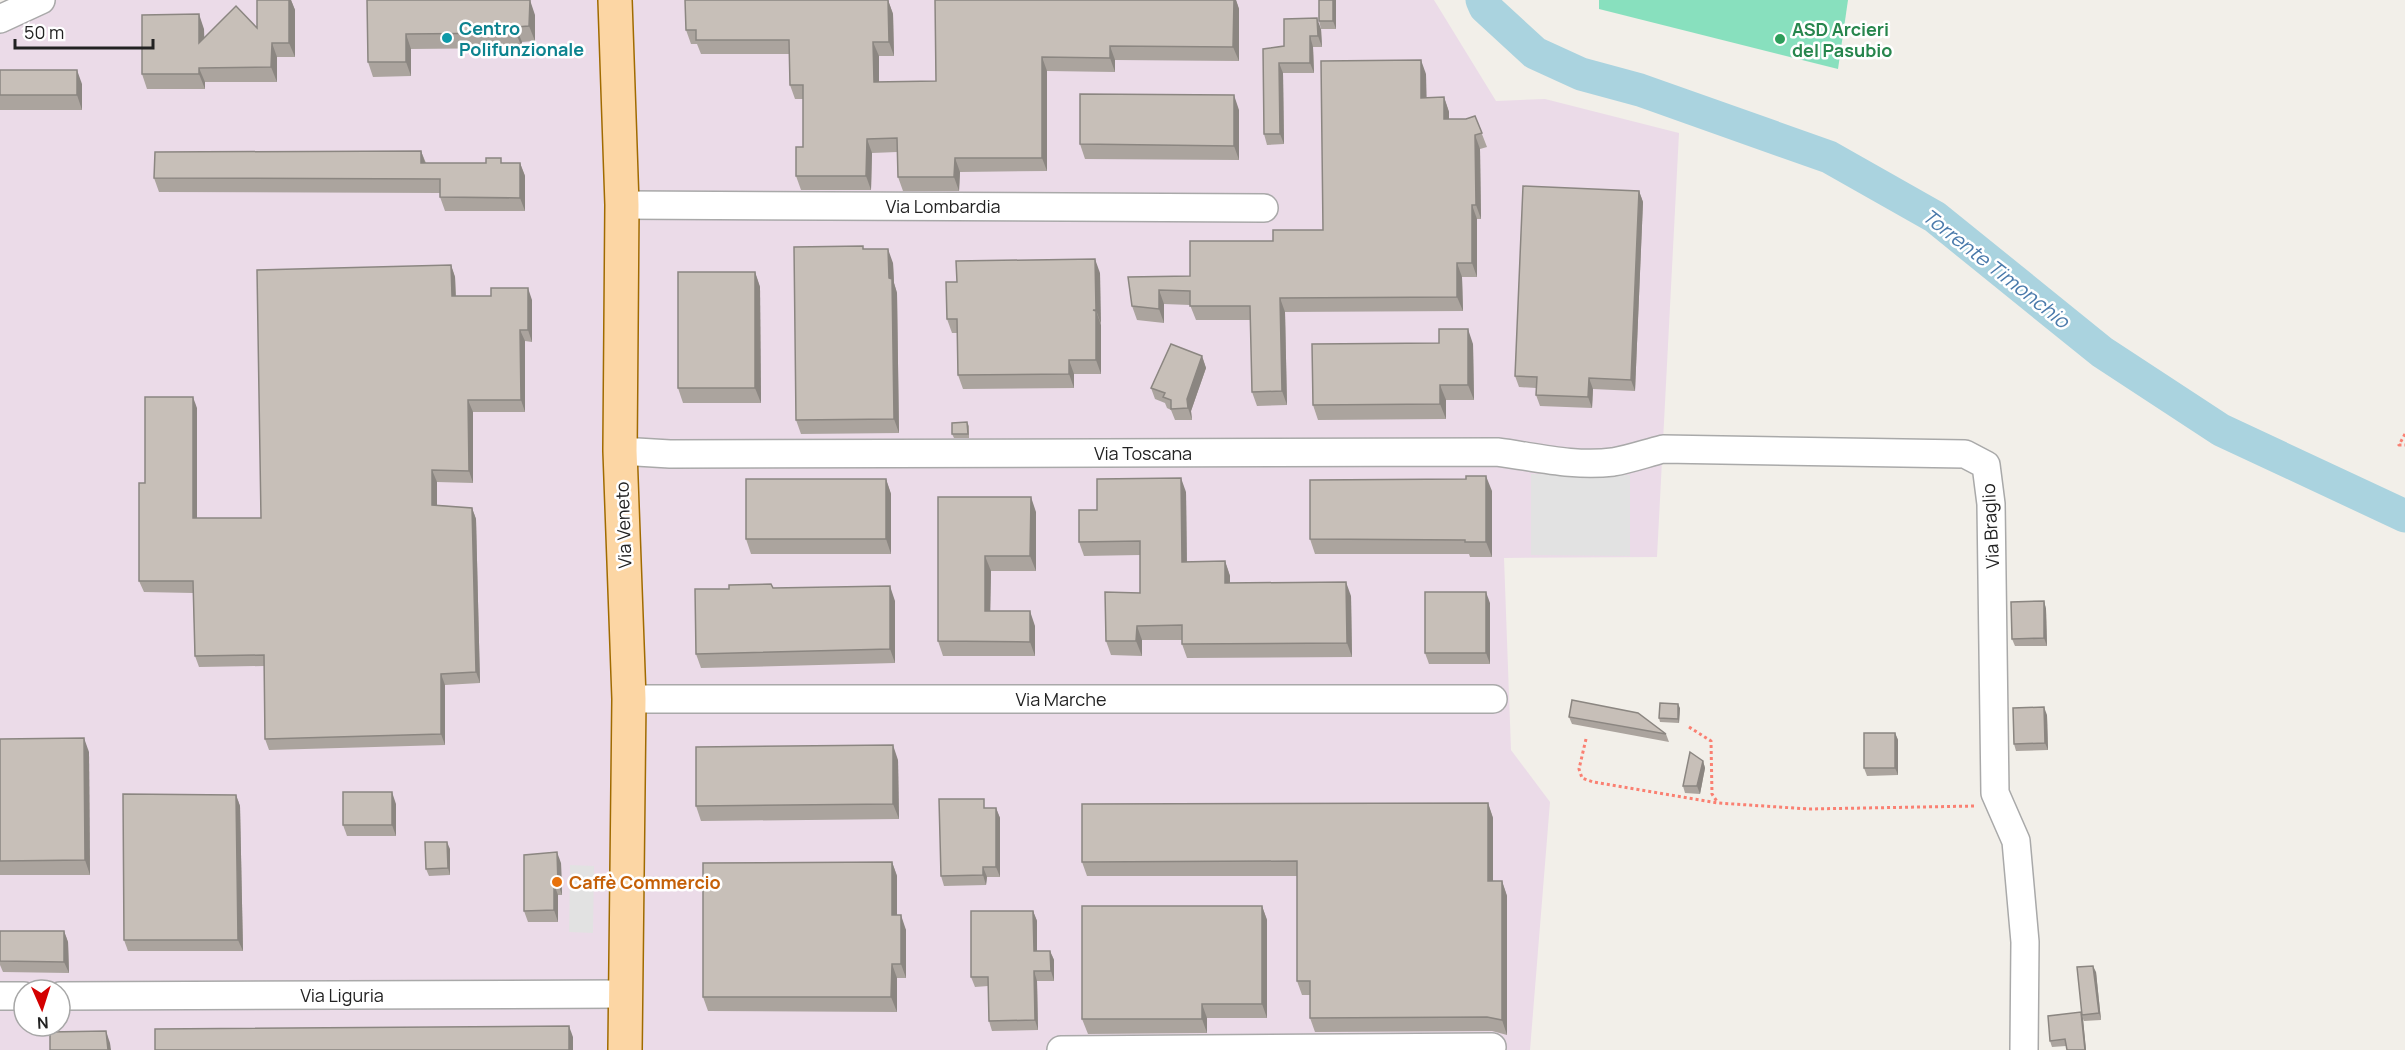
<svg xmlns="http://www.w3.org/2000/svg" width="2405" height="1050" font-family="Manrope,sans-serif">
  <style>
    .industrial { fill: #ebdbe8; fill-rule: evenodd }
    .pitch { fill: #88e0be }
    .parking { fill: #e2e2e2 }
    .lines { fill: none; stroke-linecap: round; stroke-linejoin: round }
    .river { stroke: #aad3df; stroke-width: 33 }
    .minor-casing { stroke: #a9a9a9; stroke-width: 30 }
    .major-casing { stroke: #a06b00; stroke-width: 36 }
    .path { stroke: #fa8072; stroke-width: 3; stroke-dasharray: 3 3; stroke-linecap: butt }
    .minor { stroke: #fff; stroke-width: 27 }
    .major { stroke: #fcd6a4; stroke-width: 33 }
    .wall { fill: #aba49e }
    .shaded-wall { fill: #8b8681 }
    .building { fill: #c7bfb8; stroke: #8b8681; stroke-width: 1.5 }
    .culture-dot { fill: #0f9aa8; stroke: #fff; stroke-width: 2 }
    .leisure-dot { fill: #2e9e5b; stroke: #fff; stroke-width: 2 }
    .food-dot { fill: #e8710a; stroke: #fff; stroke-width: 2 }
    .labels { text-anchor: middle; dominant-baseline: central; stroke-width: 5; stroke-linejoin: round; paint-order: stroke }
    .culture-label { font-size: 18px; font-weight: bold; fill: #0d838f; stroke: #fff; text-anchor: start }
    .leisure-label { font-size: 18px; font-weight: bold; fill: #27864d; stroke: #fff; text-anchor: start }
    .street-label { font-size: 18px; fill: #222; stroke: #fff }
    .food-label { font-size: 18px; font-weight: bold; fill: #c56008; stroke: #fff; text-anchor: start }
    .water-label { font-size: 20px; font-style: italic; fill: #4a7aab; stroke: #fff }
  </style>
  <rect width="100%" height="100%" fill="#f2efe9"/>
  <path class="industrial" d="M11,0H1434L1496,101L1545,99L1679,133L1657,557L1504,558L1511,750L1550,802L1530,1050H0V4ZM24,990H60V1026H24Z"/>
  <path class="pitch" d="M1599,0H1848L1838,69L1599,9Z"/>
  <g class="parking">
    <path d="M1531,474L1630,475V556L1531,555Z"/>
    <path d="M570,865L594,866L593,933L569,932Z"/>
  </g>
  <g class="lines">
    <path class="river" d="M1482,0L1485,7L1535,53L1581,74L1640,90L1829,157L1935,217L2102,352L2221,430L2405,516"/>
    <defs>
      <g id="minor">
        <path d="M0,19L41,0"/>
        <path d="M622,205L1264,208"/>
        <path d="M620,451L670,454L1497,452C1536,457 1574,467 1613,462C1630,459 1647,453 1663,449L1965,454L1986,465L1991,504L1995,793L2016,841L2025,942L2024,1050"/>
        <path d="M629,699H1493"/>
        <path d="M0,996H24"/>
        <path d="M60,996L624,994"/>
        <path d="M1061,1050L1492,1047"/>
      </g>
      <path id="major" d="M615,0L622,205L620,451L629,699L625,1050"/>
    </defs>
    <use href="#minor" class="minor-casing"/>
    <use href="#major" class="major-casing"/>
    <g class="path">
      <path d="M2405,434L2399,445H2405"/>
      <path d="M1689,727L1711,741L1712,794L1718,803"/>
      <path d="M1586,739L1579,769L1582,778L1593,782L1718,803L1809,809L1976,806"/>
    </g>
    <use href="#minor" class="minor"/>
    <use href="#major" class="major"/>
  </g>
  <g class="wall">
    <path d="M257,0H291L295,10V57H277V82H205V89H147L142,74L204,29V38L257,28Z"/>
    <path d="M367,0L535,15V41L522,42V48L411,49V76L373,77L368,62Z"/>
    <path d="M888,0L893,14L894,56H879V82L936,81L935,0H1236L1239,9V61L1115,60V72L1047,71V171L960,172L959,191H903L898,177L897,152L872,153L871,190H801L796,176L803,147V99H795L790,85L789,54H701L697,44H691L686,30L878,1Z"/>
    <path d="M1336,0V29H1321L1319,21Z"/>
    <path d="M1321,29L1322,47H1313L1314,73H1283L1284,144L1267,145L1264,134L1263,49L1284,46Z"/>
    <path d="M0,70L82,84V110H0Z"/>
    <path d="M1426,74V98L1444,97L1449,112V119H1466L1475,116L1487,147L1480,149L1481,219H1477V277H1462L1463,311L1285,312L1287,405L1257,406L1252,392L1251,320H1196L1190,305L1164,304V323L1137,320L1132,306L1128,277L1190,276L1273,241L1323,230Z"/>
    <path d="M1239,110V160L1085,159L1080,144Z"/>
    <path d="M421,151L426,163H520L525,176V211H445L440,197V193L159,192L154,178Z"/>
    <path d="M1639,191L1643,202L1635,391L1593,389L1592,408L1540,406L1536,395V388L1519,387L1515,376Z"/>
    <path d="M864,249L893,263L894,283L897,293L899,433L801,434L796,420Z"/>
    <path d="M451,265L455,277L456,296L532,300V342L525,341V412H473V483L437,482V505L472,508L476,519L480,683L445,685V745L269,750L265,739L264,666L199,667L195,656L193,593L144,592L139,581L145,483L197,408V518H261Z"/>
    <path d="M755,272L760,287L761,403H683L678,388Z"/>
    <path d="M1100,273L1101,374H1074V388L963,389L958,375L957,333H952L947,319L957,282Z"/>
    <path d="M1473,344L1474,400H1446V419L1318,420L1313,405Z"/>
    <path d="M1202,356L1206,368L1191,411L1192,420H1175L1171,410L1167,408L1165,403L1155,399L1151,388Z"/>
    <path d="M967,422L969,426V438H954L952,434Z"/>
    <path d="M886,479L891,494V554H751L746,539Z"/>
    <path d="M1492,491V557H1470L1469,554H1315L1310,539Z"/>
    <path d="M1186,492L1187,562L1225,561L1230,576V583L1351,596L1352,657L1187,658L1182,644V640H1142V656L1111,655L1106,641L1140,593V555L1084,556L1079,542L1097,510Z"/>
    <path d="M938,497L1036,512V571H991L990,611L1035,626V656H943L938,641Z"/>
    <path d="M773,588L895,601V663L701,668L696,654L729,589Z"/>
    <path d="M2044,601L2046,609L2047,646H2015L2012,639Z"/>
    <path d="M1490,603V664H1429L1425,653Z"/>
    <path d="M1680,708L1679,723L1660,722L1659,718Z"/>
    <path d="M2047,715L2048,750L2016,751L2014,744Z"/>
    <path d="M1569,717L1666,734L1669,742L1572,724Z"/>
    <path d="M1895,733L1898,740V775L1867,776L1864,768Z"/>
    <path d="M0,739L89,752L90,875H0Z"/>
    <path d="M898,760L899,819L701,821L696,806Z"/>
    <path d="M1703,761L1705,768L1700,794L1685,793L1683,786Z"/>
    <path d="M236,795L240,806L243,951H128L124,940Z"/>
    <path d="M1488,803L1493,818V881H1502L1507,896V1035L1492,1031L1315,1032L1310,1018V995H1302L1297,981V876H1087L1082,862Z"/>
    <path d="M396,804V836H347L343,825Z"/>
    <path d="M988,808H996L1000,818V877H987L986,885L944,886L941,876Z"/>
    <path d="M450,849V875L429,876L426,869Z"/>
    <path d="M892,862L897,876V915L906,930V978H897V1012L708,1011L703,997Z"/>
    <path d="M561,863L562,895H558V922H528L524,911Z"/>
    <path d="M1262,906L1267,920V1018H1207V1033L1088,1034L1082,1019Z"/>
    <path d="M1033,911L1037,921V951H1050L1054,960V981H1037L1038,1030L992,1031L989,1021L988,986L975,987L971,977Z"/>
    <path d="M0,931H64L68,942L69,973L3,972L0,965Z"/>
    <path d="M2096,972L2101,1020L2084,1021L2083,1019L2086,1050H2067L2066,1046L2052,1047L2050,1041L2081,1012Z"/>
  </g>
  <g class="shaded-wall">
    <path d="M289,0H291L295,10V57L289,43Z"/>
    <path d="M530,0L535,15V41L529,26Z"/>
    <path d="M888,0L893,14L894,56L889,42Z"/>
    <path d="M1234,0H1236L1239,9V61L1233,47Z"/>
    <path d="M1333,0H1336V29L1333,21Z"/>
    <path d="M199,14L204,29L205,57L199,43Z"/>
    <path d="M1317,18L1321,29L1322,47L1318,36Z"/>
    <path d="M516,27L522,42V48L516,33Z"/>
    <path d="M406,34L411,49V76L406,62Z"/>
    <path d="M1310,36L1313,47L1314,73L1310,63Z"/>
    <path d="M873,42L879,56V96L874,82Z"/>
    <path d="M272,43L277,57V82L271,67Z"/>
    <path d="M1110,46L1115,60V72L1110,58Z"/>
    <path d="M1042,57L1047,71V171L1042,158Z"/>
    <path d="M1421,60L1426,74L1427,112L1421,98Z"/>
    <path d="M1279,63L1283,73L1284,144L1280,134Z"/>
    <path d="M199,68L205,82V89L199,74Z"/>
    <path d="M77,70L82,84V110L77,95Z"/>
    <path d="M1234,95L1239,110V160L1234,146Z"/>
    <path d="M1444,97L1449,112V133L1444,119Z"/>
    <path d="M1475,135L1480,149L1481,219L1476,205Z"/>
    <path d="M867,139L872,153L871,190L866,176Z"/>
    <path d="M421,151L426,165L421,163Z"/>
    <path d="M955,158L960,172L959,191L954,177Z"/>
    <path d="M520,163L525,176V211L520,198Z"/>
    <path d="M1639,191L1643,202L1635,391L1631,380Z"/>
    <path d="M1472,205L1477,219V277L1472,263Z"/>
    <path d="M888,249L893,263L894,283L897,293L899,433L894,419Z"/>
    <path d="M1095,259L1100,273L1101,324L1096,310Z"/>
    <path d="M1457,263L1462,277L1463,311L1457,297Z"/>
    <path d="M451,265L455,277L456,307L452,296Z"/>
    <path d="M755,272L760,287L761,403L755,388Z"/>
    <path d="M528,288L532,300V342L528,330Z"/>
    <path d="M1159,290L1164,304V323L1159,309Z"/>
    <path d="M1280,298L1285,312L1287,405L1282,391Z"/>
    <path d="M1096,311L1101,325V374L1096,360Z"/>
    <path d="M1468,329L1473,344L1474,400L1468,385Z"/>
    <path d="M520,330L525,341V412L521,400Z"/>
    <path d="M1202,356L1206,368L1191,411L1192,420L1188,408L1187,399Z"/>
    <path d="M1069,360L1074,374V388L1069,374Z"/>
    <path d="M1589,378L1593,389L1592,408L1588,397Z"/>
    <path d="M1440,385L1446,400V419L1440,404Z"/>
    <path d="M193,397L197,408V529L193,518Z"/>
    <path d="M468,400L473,412V483L469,471Z"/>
    <path d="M432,470L437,482V516L432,505Z"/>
    <path d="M1486,476L1492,491V557L1486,542Z"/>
    <path d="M1181,478L1186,492L1187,576L1182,562Z"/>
    <path d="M886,479L891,494V554L886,539Z"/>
    <path d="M1031,497L1036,512V571L1030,556Z"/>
    <path d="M472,508L476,519L480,683L476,672Z"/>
    <path d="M985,556L991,571L990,626L985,611Z"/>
    <path d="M1225,561L1230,576V597L1225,583Z"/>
    <path d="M1346,582L1351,596L1352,657L1347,643Z"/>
    <path d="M890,586L895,601V663L890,649Z"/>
    <path d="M1486,592L1490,603V664L1486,653Z"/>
    <path d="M2044,601L2046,609L2047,646L2044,638Z"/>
    <path d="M1030,611L1035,626V656L1030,642Z"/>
    <path d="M1137,626L1142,640V656L1136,641Z"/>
    <path d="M441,674L445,685V745L441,734Z"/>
    <path d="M1678,704L1680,708L1679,723L1678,719Z"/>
    <path d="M2044,707L2047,715L2048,750L2045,743Z"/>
    <path d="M1895,733L1898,740V775L1895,768Z"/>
    <path d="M84,738L89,752L90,875L85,860Z"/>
    <path d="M893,745L898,760L899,819L893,804Z"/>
    <path d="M1703,761L1705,768L1700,794L1697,786Z"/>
    <path d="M392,792L396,804V836L392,825Z"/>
    <path d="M236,795L240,806L243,951L238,940Z"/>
    <path d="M1488,803L1493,818V896L1488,881Z"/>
    <path d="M996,808L1000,818V877L996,867Z"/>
    <path d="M447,842L450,849V875L448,868Z"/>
    <path d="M557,852L561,863L562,895L558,884Z"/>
    <path d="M892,862L897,876V929L892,915Z"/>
    <path d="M983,867L987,877L986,885L983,875Z"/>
    <path d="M1502,881L1507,896V1035L1502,1020Z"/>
    <path d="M554,884L558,895V922L554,910Z"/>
    <path d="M1262,906L1267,920V1018L1262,1004Z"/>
    <path d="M1033,911L1037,921V960L1034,951Z"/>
    <path d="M901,915L906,930V978L901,964Z"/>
    <path d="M64,931L68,942L69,973L64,962Z"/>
    <path d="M1050,951L1054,960V981L1051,971Z"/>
    <path d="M892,964L897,978V1012L891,997Z"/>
    <path d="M2093,966L2096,972L2101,1020L2099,1013Z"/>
    <path d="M1034,971L1037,981L1038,1030L1035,1020Z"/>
    <path d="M1202,1004L1207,1018V1033L1202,1019Z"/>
    <path d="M2081,1012L2083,1019L2086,1050H2085Z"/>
    <path d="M569,1026L573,1037V1050H569Z"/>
    <path d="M106,1031L110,1043L111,1050H108Z"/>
  </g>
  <g class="building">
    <path d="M257,0H289V43H272L271,67L199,68V74H142V15L199,14V43L236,6L257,28Z"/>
    <path d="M367,0H530L529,26L516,27V33L406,34V62H368Z"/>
    <path d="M685,0H888L889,42H873L874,82L936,81L935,0H1234L1233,47L1110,46V58L1042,57V158H955L954,177H898L897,138L867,139L866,176H796V147H803V85H790L789,40H696V30H686Z"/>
    <rect x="1319" y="0" width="14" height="21"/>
    <path d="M1317,18L1318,36H1310V63H1279L1280,134H1264L1263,49L1284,46V19Z"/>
    <path d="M1421,60V98L1444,97V119H1466L1475,116L1482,133L1475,135L1476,205H1472V263H1457V297L1280,298L1282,391L1252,392L1250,306H1190V291L1159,290V309L1132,306L1128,277L1190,276V241H1273V230H1323L1321,61Z"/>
    <rect x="0" y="70" width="77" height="25"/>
    <path d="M1080,94L1234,95V146L1080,144Z"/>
    <path d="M421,151V163H486V158H501V163H520V198L440,197V179L154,178L155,152Z"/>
    <path d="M1523,186L1639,191L1631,380L1589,378L1588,397L1536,395L1537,377L1515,376Z"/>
    <path d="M863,246V249H888L889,278L892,279L894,419L796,420L794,247Z"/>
    <path d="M1095,259L1096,310H1093L1096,311V360H1069V374L958,375L957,319H947L946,282H957L956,261Z"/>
    <path d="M451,265L452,296H491V288H528V330H520L521,400H468L469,471L432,470V505L472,508L476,672L441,674V734L265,739L264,655L195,656L193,581H139V483H145V397H193V518H261L257,270Z"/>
    <rect x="678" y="272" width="77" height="116"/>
    <path d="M1439,329H1468V385H1440V404L1313,405L1312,344L1439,343Z"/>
    <path d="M1171,344L1202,356L1187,399L1188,408L1171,409V400L1163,397L1165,393L1151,388Z"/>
    <path d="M967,422L968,434H952V423Z"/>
    <path d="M1466,476H1486V542H1465V540L1310,539V480L1466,479Z"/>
    <path d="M1181,478L1182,562L1225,561V583L1346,582L1347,643L1182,644V625L1137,626L1136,641H1106L1105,592L1140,593V541L1079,542V510H1097V479Z"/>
    <rect x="746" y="479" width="140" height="60"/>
    <path d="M938,497H1031L1030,556H985V611H1030V642L938,641Z"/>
    <path d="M771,584L773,588L890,586V649L696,654L695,589H729V585Z"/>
    <rect x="1425" y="592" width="61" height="61"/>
    <path d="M2044,601V638L2012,639L2011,602Z"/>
    <path d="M1572,700L1638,713L1666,734L1569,717Z"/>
    <path d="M1660,703L1678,704V719L1659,718Z"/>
    <path d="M2044,707L2045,743L2014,744L2013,708Z"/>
    <rect x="1864" y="733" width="31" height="35"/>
    <path d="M84,738L85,860L0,861V739Z"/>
    <path d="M893,745V804L696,806V747Z"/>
    <path d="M1690,752L1703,761L1697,786H1683Z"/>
    <rect x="343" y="792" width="49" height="33"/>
    <path d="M123,794L236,795L238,940H124Z"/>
    <path d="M939,799H984V808H996V867H983V875L941,876Z"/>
    <path d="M1488,803V881H1502V1020L1487,1017L1310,1018V981H1297V861L1082,862V804Z"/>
    <path d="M425,842H447L448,868L426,869Z"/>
    <path d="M557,852L558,884H554V910L524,911V855Z"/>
    <path d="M892,862V915H901V964H892L891,997H703V863Z"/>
    <path d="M1082,906H1262V1004H1202V1019H1082Z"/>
    <path d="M971,911H1033L1034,951H1050L1051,971H1034L1035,1020L989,1021L988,977H971Z"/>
    <path d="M0,931H64V962L0,961Z"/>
    <path d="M2093,966L2099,1013L2082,1015L2077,967Z"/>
    <path d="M2081,1012L2085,1050H2067L2065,1039L2050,1041L2048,1016Z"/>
    <path d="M569,1026V1050H155V1029Z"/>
    <path d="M106,1031L108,1050H50V1032Z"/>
  </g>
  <circle class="culture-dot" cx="447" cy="38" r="6"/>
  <circle class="leisure-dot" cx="1780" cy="39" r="6"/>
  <circle class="food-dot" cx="557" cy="882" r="6"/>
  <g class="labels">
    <g class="culture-label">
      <text x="459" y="28">Centro<tspan x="459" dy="21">Polifunzionale</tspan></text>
    </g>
    <g class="leisure-label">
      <text x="1792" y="29">ASD Arcieri<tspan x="1792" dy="21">del Pasubio</tspan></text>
    </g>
    <g class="street-label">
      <text x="943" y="206">Via Lombardia</text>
      <text x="1143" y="453">Via Toscana</text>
      <text transform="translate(623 525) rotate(-92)">Via Veneto</text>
      <text transform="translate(1990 526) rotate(-93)">Via Braglio</text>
      <text x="1061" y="699">Via Marche</text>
      <text x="342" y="995">Via Liguria</text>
    </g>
    <g class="food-label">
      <text x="569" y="882">Caffè Commercio</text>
    </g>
    <g class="water-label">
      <text transform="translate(1996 268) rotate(38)">Torrente Timonchio</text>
    </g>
  </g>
  <g transform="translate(42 1008) rotate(177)"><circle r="28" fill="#ffffff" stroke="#a7a7a7" stroke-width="1.5"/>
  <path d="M0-4.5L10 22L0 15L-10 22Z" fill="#d40000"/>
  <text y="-9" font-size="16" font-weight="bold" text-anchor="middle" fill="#222222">N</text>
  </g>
  <path d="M15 39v9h138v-9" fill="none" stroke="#222222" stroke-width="3"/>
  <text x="24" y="39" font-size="18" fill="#222222" stroke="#ffffff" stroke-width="4.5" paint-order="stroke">50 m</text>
</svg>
